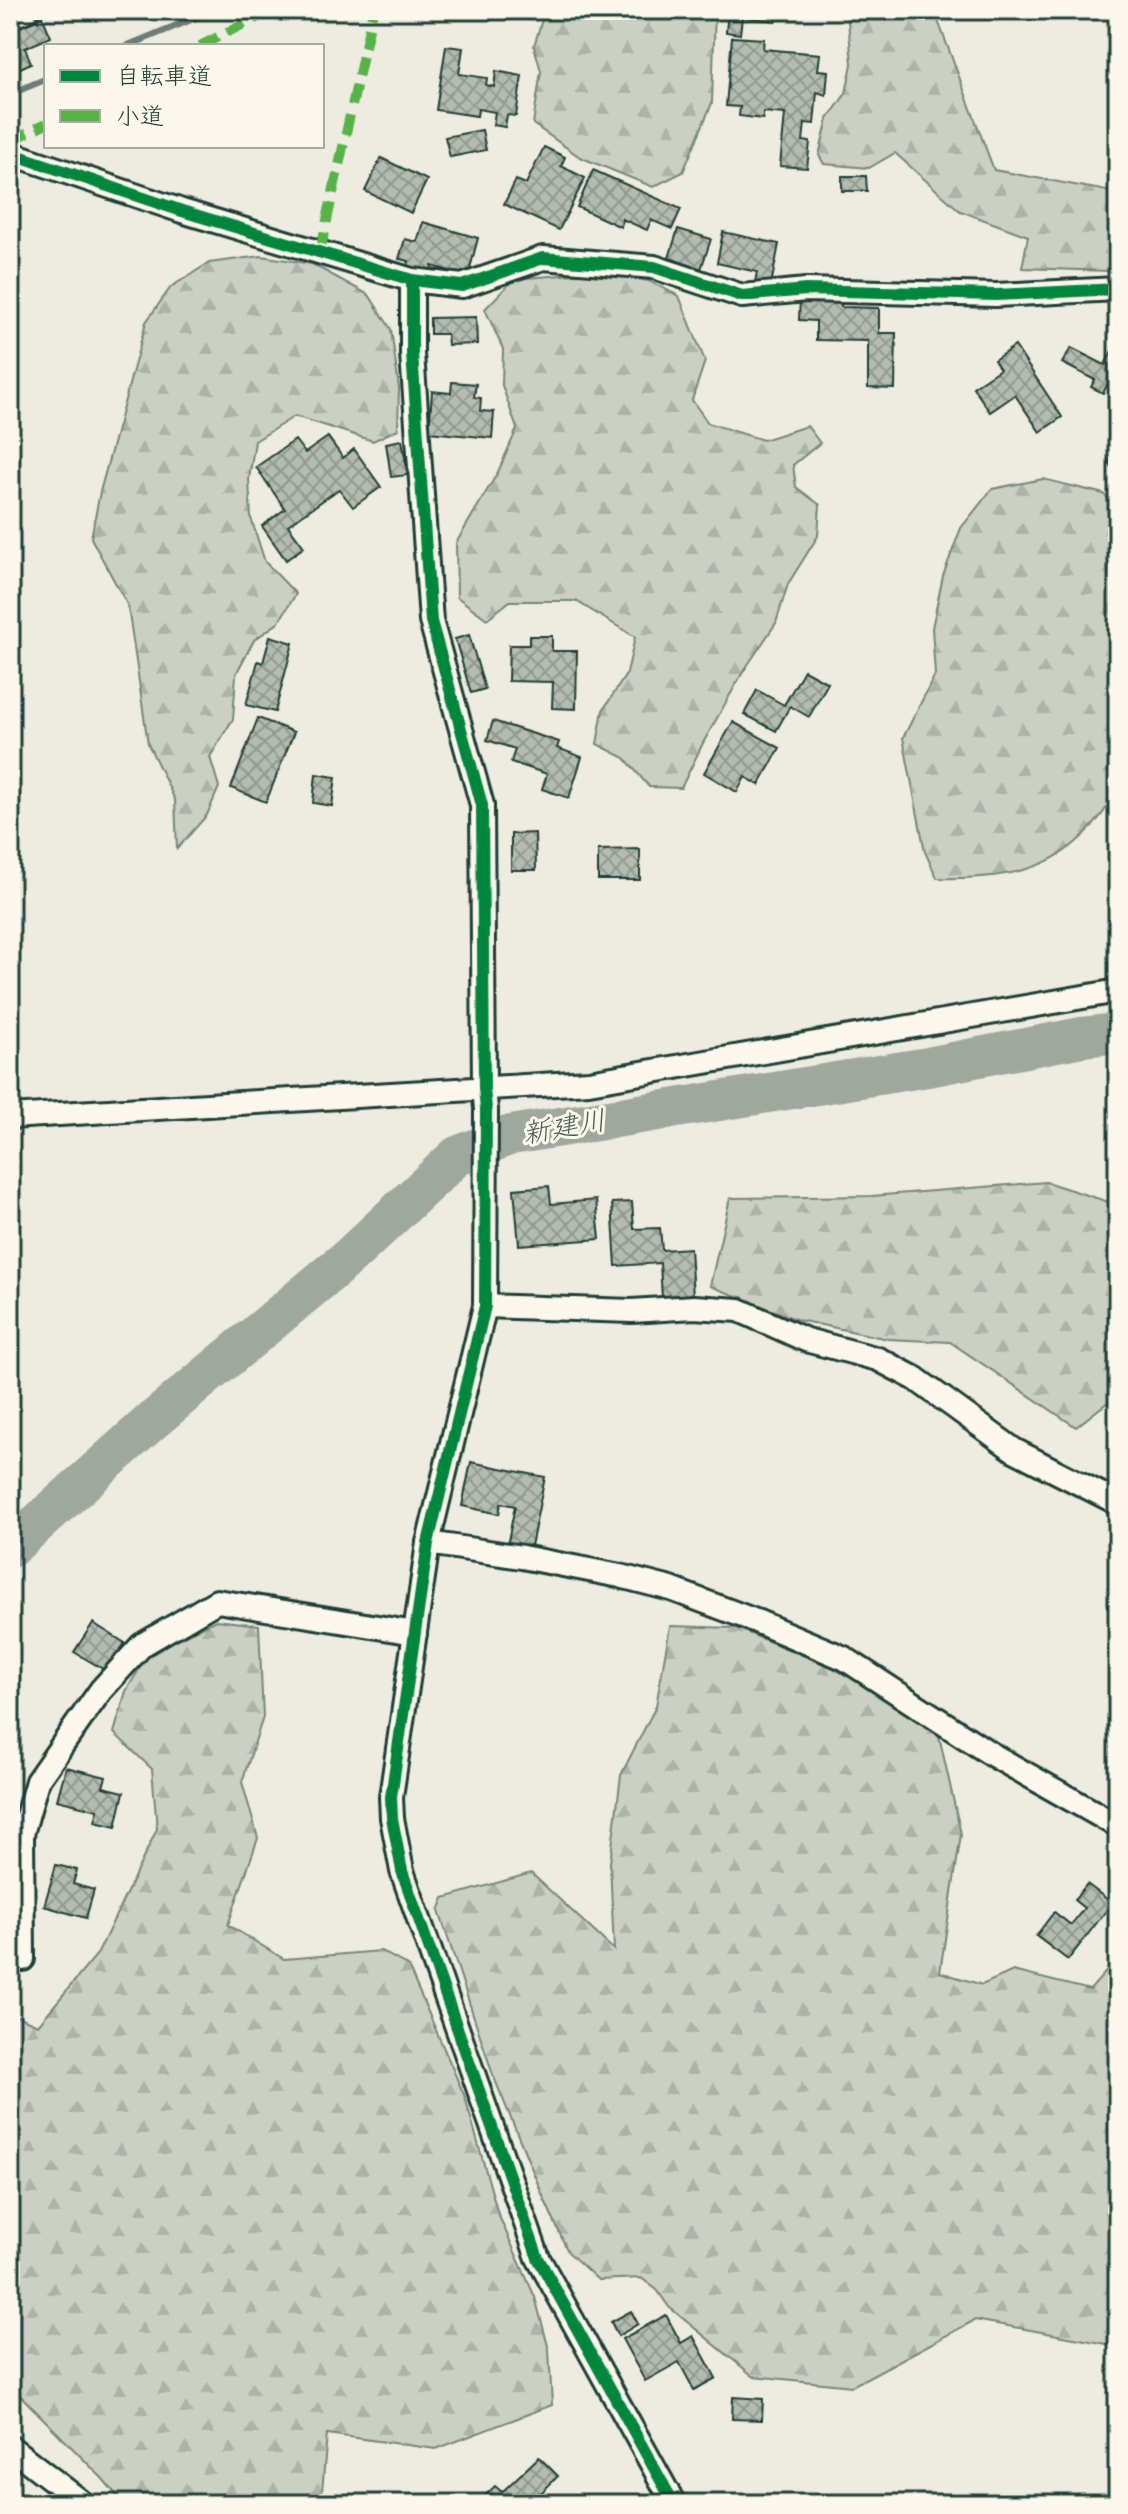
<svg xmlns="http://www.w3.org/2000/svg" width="1128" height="2514" font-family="'Patrick Hand','Klee One',sans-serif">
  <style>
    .forest { fill: url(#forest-firs); stroke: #75867c; stroke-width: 2 }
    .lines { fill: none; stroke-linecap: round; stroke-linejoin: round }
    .stream { stroke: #6c7d74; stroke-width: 7 }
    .river { stroke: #9fa89f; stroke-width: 40 }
    .building { fill: url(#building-cross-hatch); stroke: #1f3d34; stroke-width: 2 }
    .minor-casing { stroke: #1f3d34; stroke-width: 28 }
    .minor { stroke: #fbf7ec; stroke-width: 22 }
    .quiet { stroke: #55b346; stroke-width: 10; stroke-dasharray: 20 10; stroke-linecap: butt }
    .cycleway-casing { stroke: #fbf7ec; stroke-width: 17 }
    .cycleway { stroke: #00873e; stroke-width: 12 }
    .labels { text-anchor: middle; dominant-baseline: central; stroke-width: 6; stroke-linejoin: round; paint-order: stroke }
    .water-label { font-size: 28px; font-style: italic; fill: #455d54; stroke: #fbf7ec }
  </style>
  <defs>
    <pattern id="forest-firs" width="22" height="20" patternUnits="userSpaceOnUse" patternTransform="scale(2)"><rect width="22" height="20" fill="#cbcfc4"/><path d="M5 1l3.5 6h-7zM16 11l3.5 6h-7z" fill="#aeb3a9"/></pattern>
    <pattern id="building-cross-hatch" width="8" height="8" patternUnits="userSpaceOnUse" patternTransform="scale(2)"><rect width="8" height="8" fill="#b4bbb0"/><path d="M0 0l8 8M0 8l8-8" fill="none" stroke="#929990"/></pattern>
  </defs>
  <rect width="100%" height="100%" fill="#eeece1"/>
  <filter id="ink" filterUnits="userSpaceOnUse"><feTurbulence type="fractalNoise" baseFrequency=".0125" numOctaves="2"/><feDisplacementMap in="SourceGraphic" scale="16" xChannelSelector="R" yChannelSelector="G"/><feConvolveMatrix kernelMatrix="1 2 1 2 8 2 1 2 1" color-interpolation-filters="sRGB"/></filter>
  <g filter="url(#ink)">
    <g class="forest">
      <path d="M545,10H715L712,103L683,172L653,187L580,157L533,124L541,71L534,46Z"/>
      <path d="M847,10H934L994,170L1118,193V264L1108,271L1022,268L1028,236L960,211L895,153L869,168L824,164L819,155L828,119L846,93L852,64Z"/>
      <path d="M261,256L312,264L369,295L391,329L399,388L398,429L373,441L295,416L255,441L249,479L251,518L265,562L296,594L278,623L254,640L236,674L233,719L210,757L219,787L207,815L177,849L175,800L148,744L128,606L91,538L100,492L146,322L171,287L209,263Z"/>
      <path d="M598,272L649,281L679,296L705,361L692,400L708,423L763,440L807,426L820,443L793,465L796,487L820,505L818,536L788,584L776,623L743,672L703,743L681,788L649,787L625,758L597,744L603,710L627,673L635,637L576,601H510L487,619L457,597L456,543L498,472L517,429L502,385L503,349L485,309L514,279Z"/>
      <path d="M1043,479L1104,494L1118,512V789C1076,866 1020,880 937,878L925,852L903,738L935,675L932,628L943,576L961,528L992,489Z"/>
      <path d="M1046,1182L1118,1205V1394L1076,1427L950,1342L888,1339L798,1320L710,1286L730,1198L871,1196Z"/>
      <path d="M216,1620L259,1625L263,1717L242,1782L258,1838L228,1925L284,1959L381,1951L408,1966L465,2097L498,2214L535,2297L549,2350L552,2405L436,2449L327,2434L322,2492L371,2504H124L102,2478L10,2385V2013L38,2025L98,1953L157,1829L152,1769L114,1733L126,1691L149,1653Z"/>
      <path d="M670,1626L736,1628L831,1667L937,1727L961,1834L940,1972L982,1985L1013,1971L1090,1990L1118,1958V2346L975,2320L852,2386L753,2376L669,2307L657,2290L641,2278L598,2280L568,2252L543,2196L493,2075L439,1911L444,1898L531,1873L614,1950L610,1863L621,1775L656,1706Z"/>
    </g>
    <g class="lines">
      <g class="stream">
        <path d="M127,46L214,10"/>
        <path d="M10,94L46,79"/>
      </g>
      <path class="river" d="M10,1548L151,1422L349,1257L457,1156L511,1135L928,1067L1082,1037L1118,1033"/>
    </g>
    <g class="building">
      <path d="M728,10H777L776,21L742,17L740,34L726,32Z"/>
      <path d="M42,16L51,37L25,48L31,63L10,73V30Z"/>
      <path d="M732,37L764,39L763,49L820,54L818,70L828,71L826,95L817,92L814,124L805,123L803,141L810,142L807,168L780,166L785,114L763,112V119L739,116L740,107L726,106Z"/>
      <path d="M446,46L463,48L459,74L487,78L486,85L494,87L496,71L522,76L516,116L507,115L505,127L493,125L495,112L478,109L477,116L436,110Z"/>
      <path d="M482,130L486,150L450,157L445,137Z"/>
      <path d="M544,147L565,157L561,166L585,178L559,230L504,204L516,180L526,184Z"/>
      <path d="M381,158L427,180L411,213L365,191Z"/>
      <path d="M593,170L681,209L672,229L651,220L647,230L622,219L621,227L577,207Z"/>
      <path d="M842,176H866L867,191H842Z"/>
      <path d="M423,222L478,238L468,276L432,266L429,277L406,270L409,261L399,259L405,239L417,242Z"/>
      <path d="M678,229L711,239L701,269L669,258Z"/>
      <path d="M723,232L779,244L771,285L755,282L757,272L717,263Z"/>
      <path d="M800,298L841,299V307L879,308V333H896L895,389L868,388V341L816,340V321L799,320Z"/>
      <path d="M476,317L477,344L448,345L447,334H430V318Z"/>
      <path d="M1015,346L1062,417L1040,432L1015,395L990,412L973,387L1000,369L994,360Z"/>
      <path d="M1071,348L1105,365L1113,349L1118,352V365L1103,393L1091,387L1095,380L1062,363Z"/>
      <path d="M452,382L476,384L474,397L481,398L480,411L494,412L492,438L429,432L432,391L451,393Z"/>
      <path d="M328,437L343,458L354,449L381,487L353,507L339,489L288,525L304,547L286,560L262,526L285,509L256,467L295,440L305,453Z"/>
      <path d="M402,440L408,475L391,477L386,443Z"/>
      <path d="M1118,456V480L1108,460Z"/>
      <path d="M469,635L485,689L471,693L455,639Z"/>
      <path d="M270,636L293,643L275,712L246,705L258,661L263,663Z"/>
      <path d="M529,636H552V651H577L576,709L552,708L553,682L508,681L509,645H529Z"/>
      <path d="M804,670L828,683L809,717L790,706L776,731L744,714L757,690L784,705Z"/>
      <path d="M258,718L294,732L266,802L231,788Z"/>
      <path d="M493,721L559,742L557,748L582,757L569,798L542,789L547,774L511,762L515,749L487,740Z"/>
      <path d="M733,722L780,748L759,785L745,777L737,792L704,773Z"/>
      <path d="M316,774L336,777L332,806L313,803Z"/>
      <path d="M535,833L536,870H511V834Z"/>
      <path d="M640,849V880H598V850Z"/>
      <path d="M549,1186L551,1204L596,1200L600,1239L519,1245L514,1189Z"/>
      <path d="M632,1202L634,1229L660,1228L662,1250L690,1248L693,1296L662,1298L660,1263L616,1266L612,1203Z"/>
      <path d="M471,1462L545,1477L530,1551L507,1546L515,1506L501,1503L499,1514L462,1506Z"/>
      <path d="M93,1623L125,1643L108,1672L74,1652Z"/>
      <path d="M66,1767L106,1777L103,1787L124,1792L116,1827L95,1822L98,1810L57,1800Z"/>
      <path d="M56,1865L77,1870L73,1884L94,1890L86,1918L44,1906Z"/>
      <path d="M1087,1884L1112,1903L1068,1960L1036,1936L1054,1912L1071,1925L1084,1908L1074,1900Z"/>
      <path d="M631,2311L638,2324L618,2336L611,2322Z"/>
      <path d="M666,2315L681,2343L693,2336L716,2378L694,2390L679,2362L645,2381L622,2339Z"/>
      <path d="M733,2397L763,2399L762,2420L732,2419Z"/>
      <path d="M539,2457L558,2476L532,2502L534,2504H476L495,2486L502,2492Z"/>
    </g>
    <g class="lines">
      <defs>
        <g id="minor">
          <path d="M10,17L27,10"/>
          <path d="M10,153L182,211L412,280L462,286L543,258L654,267L742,296L806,290L996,295L1118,289"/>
          <path d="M412,280V354L431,621L482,805L484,1088L486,1109L485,1306L428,1543L391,1797L392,1818L402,1871L538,2258L674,2504"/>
          <path d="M10,1117L589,1082L1118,991"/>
          <path d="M485,1306L632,1311L694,1307L739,1310L806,1340L878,1359L916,1379L1014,1450L1114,1501L1118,1506"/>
          <path d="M428,1543L522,1557L620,1576L671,1589L756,1621L844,1658L991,1754L1118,1826"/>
          <path d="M10,1961L23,1959L22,1834L37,1781L101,1690L142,1645L217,1601L415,1633"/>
          <path d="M10,2447L84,2504"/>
        </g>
      </defs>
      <use href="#minor" class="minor-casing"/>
      <use href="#minor" class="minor"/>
      <g class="quiet">
        <path d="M200,46L272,10"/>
        <path d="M10,142L46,123"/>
        <path d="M320,252L373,10"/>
      </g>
      <defs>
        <g id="cycleway">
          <path d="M10,153L182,211L412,280L462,286L543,258L654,267L742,296L806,290L996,295L1118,289"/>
          <path d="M412,280V354L431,621L482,805L484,1088L486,1109L485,1306L428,1543L391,1797L392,1818L402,1871L538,2258L674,2504"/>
        </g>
      </defs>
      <use href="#cycleway" class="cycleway-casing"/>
      <use href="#cycleway" class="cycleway"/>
    </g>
  </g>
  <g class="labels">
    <g class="water-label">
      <text transform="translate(564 1126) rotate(-10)">新建川</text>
    </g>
  </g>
  <rect width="1128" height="2514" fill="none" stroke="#fbf7ec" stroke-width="40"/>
  <rect x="20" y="20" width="1088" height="2474" fill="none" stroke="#1f3d34" stroke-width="3" filter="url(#ink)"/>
  <rect x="44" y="44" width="280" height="104" fill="#fbf7ec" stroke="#a3ada2" stroke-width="2"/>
  <rect x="60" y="70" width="40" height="12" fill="#00873e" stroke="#a3ada2" stroke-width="2"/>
  <text x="116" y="84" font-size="24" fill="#1f3d34">自転車道</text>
  <rect x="60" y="110" width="40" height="12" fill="#55b346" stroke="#a3ada2" stroke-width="2"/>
  <text x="116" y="124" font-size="24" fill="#1f3d34">小道</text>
</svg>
